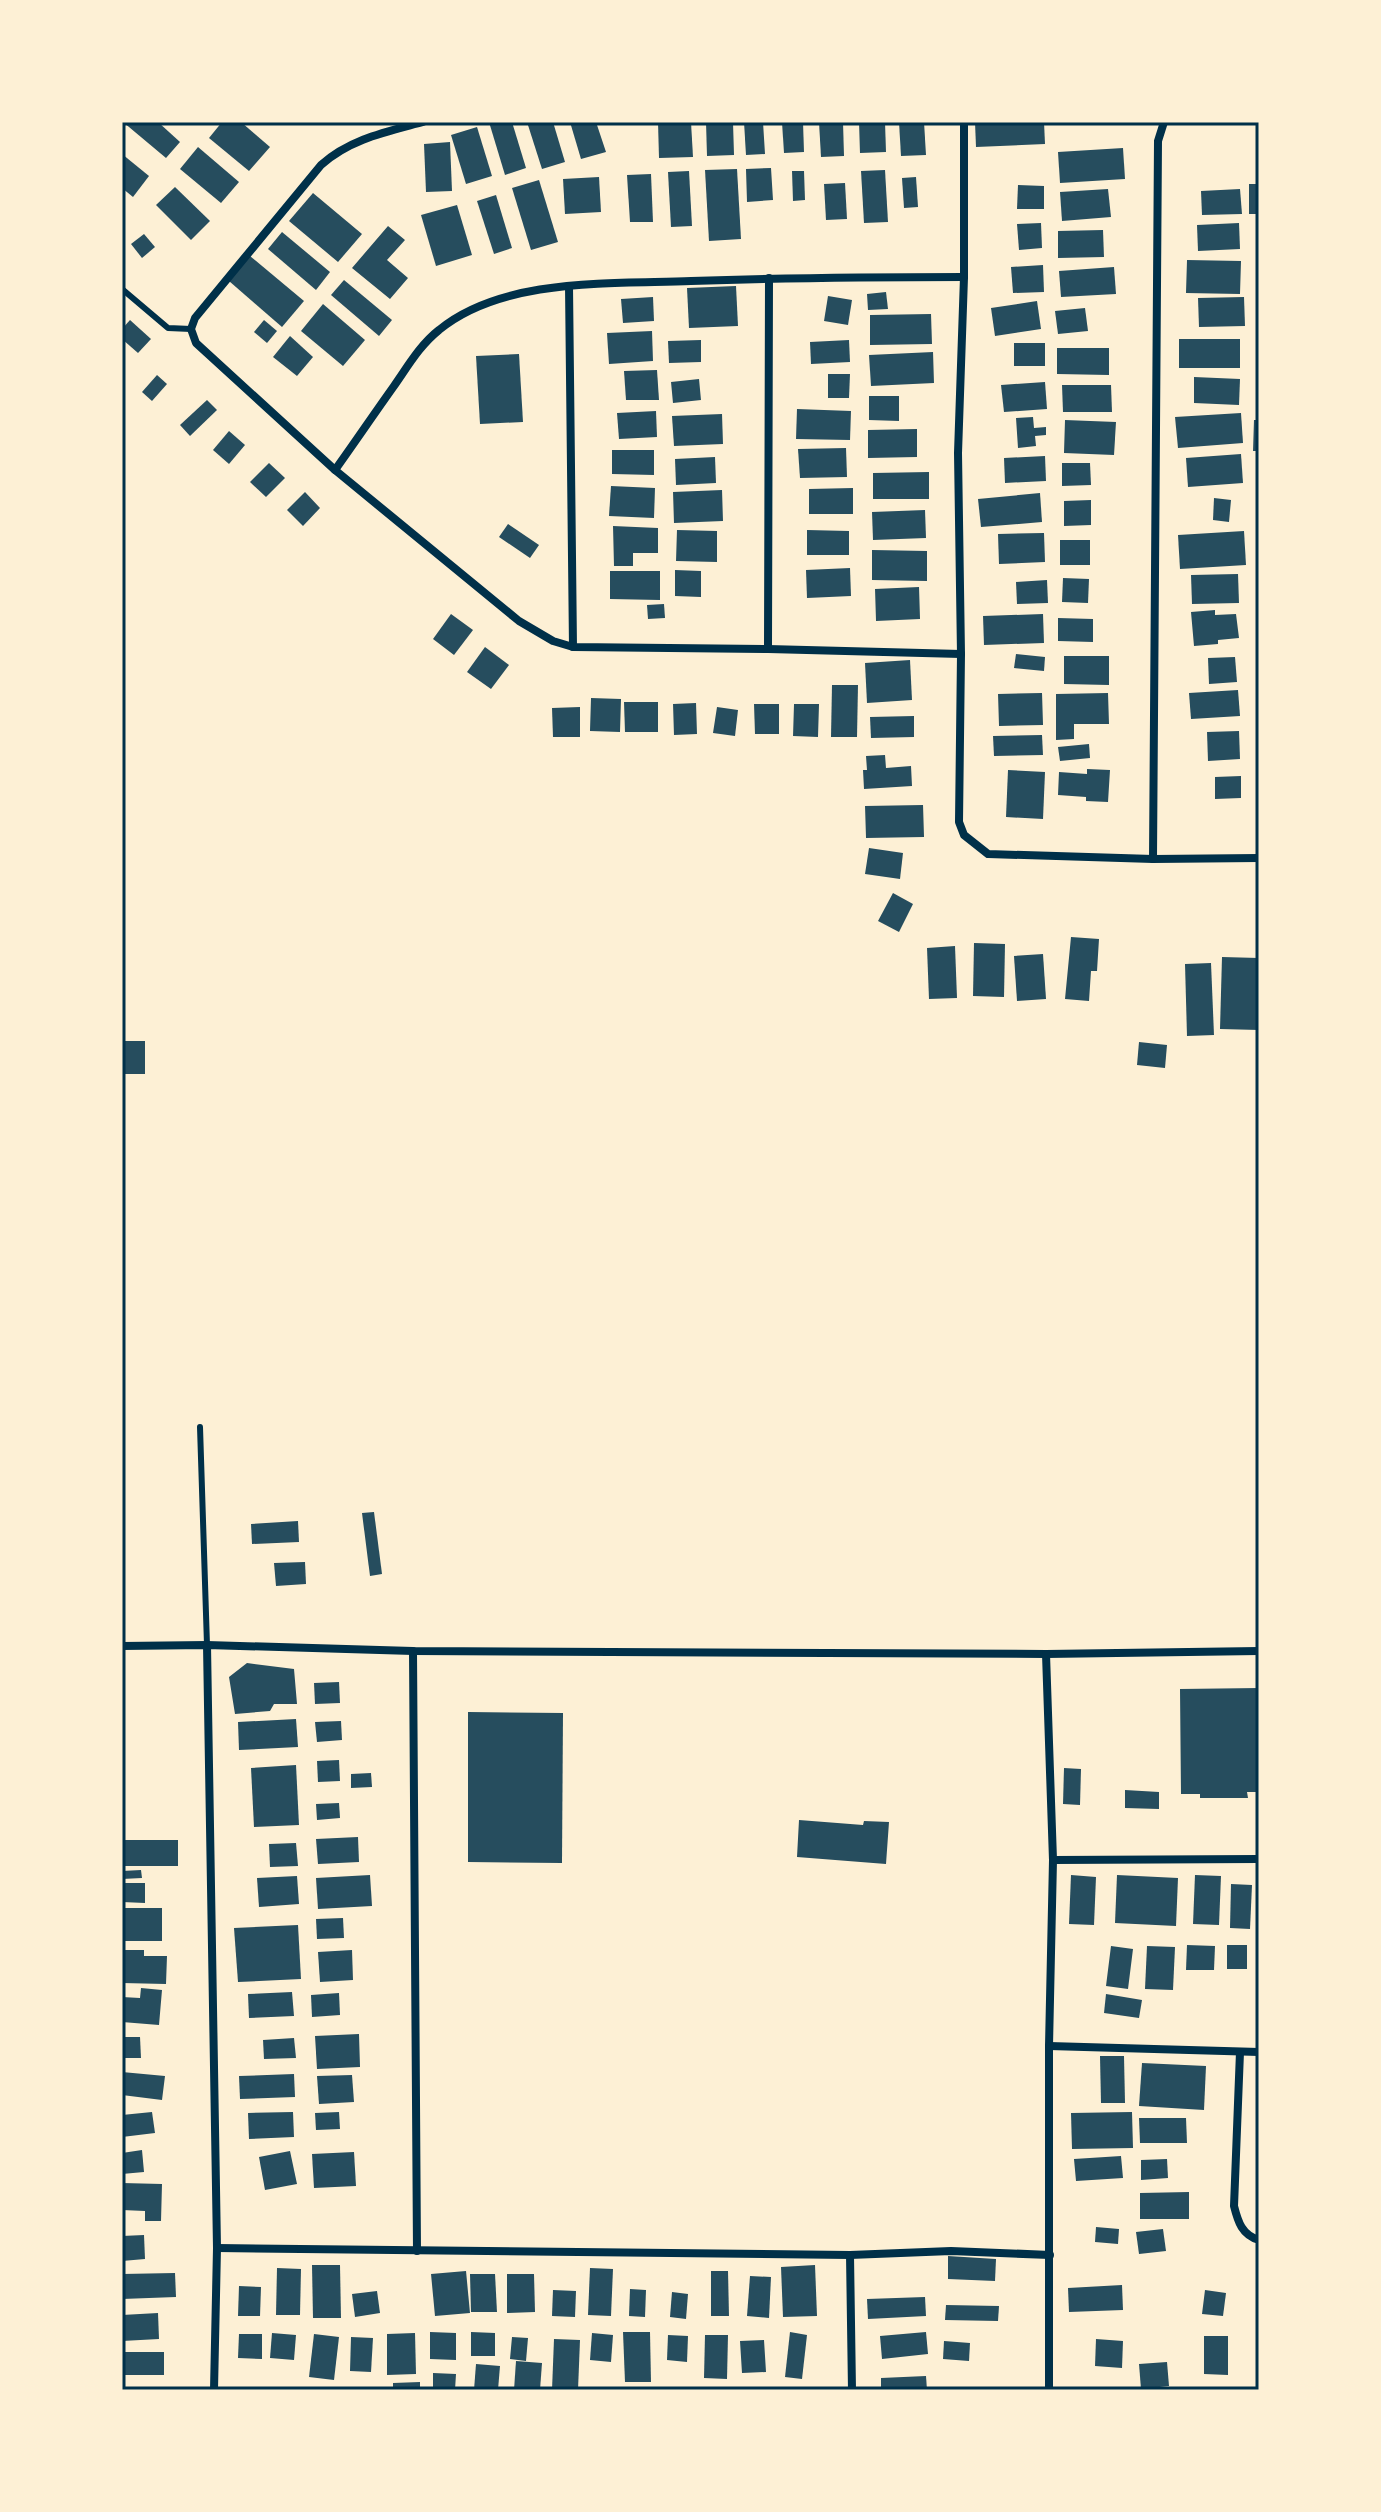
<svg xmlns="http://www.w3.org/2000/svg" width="1381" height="2512" font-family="'Fira Sans Condensed',sans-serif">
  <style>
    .building { fill: #264d5e }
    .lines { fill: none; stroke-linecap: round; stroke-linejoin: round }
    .service { stroke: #003049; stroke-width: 6 }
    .minor { stroke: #003049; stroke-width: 8 }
    .neatline { fill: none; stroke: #003049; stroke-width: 3 }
  </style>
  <rect width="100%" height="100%" fill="#fdf0d5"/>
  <g class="building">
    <path d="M123,122H158L180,142L166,158Z"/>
    <path d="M222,122H241L270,147L249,171L209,138Z"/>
    <path d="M489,122H512L526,168L505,175Z"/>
    <path d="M527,122H553L565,162L542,169Z"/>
    <path d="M570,122H596L606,152L581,159Z"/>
    <path d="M658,122H691L693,157L659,158Z"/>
    <path d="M706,122H733L734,155L707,156Z"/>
    <path d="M744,122H763L765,154L746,155Z"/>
    <path d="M782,122H803L804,152L784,153Z"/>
    <path d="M819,122H843L844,156L821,157Z"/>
    <path d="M859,122H885L886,152L860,153Z"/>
    <path d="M899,122H924L926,155L901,156Z"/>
    <path d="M975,122H1044L1045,144L976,147Z"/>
    <path d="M477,127L492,176L466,184L451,135Z"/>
    <path d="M450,142L452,191L426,192L424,144Z"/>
    <path d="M198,147L239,182L221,203L180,169Z"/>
    <path d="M1123,148L1125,179L1060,183L1058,152Z"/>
    <path d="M122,154L149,176L133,197L122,188Z"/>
    <path d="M771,168L773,200L747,202L746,169Z"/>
    <path d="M737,169L741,239L709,241L705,170Z"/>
    <path d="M885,170L888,222L864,223L861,171Z"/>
    <path d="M689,171L692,226L671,227L668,172Z"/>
    <path d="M792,171H804L805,200L793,201Z"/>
    <path d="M651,174L653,222H630L627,175Z"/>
    <path d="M599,177L601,212L565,214L563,179Z"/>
    <path d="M916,177L918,207L904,208L902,178Z"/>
    <path d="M539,180L558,242L531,250L512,188Z"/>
    <path d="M845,183L847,219L826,220L824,184Z"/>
    <rect x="1249" y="184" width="10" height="30"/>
    <path d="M1018,185L1044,186V209H1017Z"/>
    <path d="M175,187L210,221L191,240L156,205Z"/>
    <path d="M1108,189L1111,217L1062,221L1060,192Z"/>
    <path d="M1240,189L1242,214L1202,215L1201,191Z"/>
    <path d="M313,193L362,234L338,262L289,221Z"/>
    <path d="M496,195L512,248L494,254L477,201Z"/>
    <path d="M457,205L472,255L436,266L421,215Z"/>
    <path d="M1041,223L1042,248L1019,250L1017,224Z"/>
    <path d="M1239,223L1240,249L1198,251L1197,225Z"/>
    <path d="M388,226L405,240L387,260L408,278L390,299L352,268Z"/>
    <path d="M1103,230L1104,257L1058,258V231Z"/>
    <path d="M282,232L330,272L316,290L268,249Z"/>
    <path d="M144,234L155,247L142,258L131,244Z"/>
    <path d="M250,256L304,301L282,327L229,281Z"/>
    <path d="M1187,260L1241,261L1240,294L1186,293Z"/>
    <path d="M1043,265L1044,292L1013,293L1011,267Z"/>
    <path d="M1114,267L1116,294L1061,297L1059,271Z"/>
    <path d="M344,280L392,320L379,336L331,295Z"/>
    <path d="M736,286L738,326L689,328L687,288Z"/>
    <path d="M886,292L888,309L868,310L867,294Z"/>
    <path d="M828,296L852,300L848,325L824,321Z"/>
    <path d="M653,297L654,321L623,323L621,299Z"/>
    <path d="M1244,297L1245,326L1199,327L1198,298Z"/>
    <path d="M1037,301L1041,329L995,336L991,308Z"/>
    <path d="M323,304L365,340L343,366L301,331Z"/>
    <path d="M1085,308L1088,331L1058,334L1055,311Z"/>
    <path d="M931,314L932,344L870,345V315Z"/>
    <path d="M130,320L151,339L138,353L122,339V329Z"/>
    <path d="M264,320L277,331L267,343L254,332Z"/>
    <path d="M652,331L653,361L609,364L607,333Z"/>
    <path d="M290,336L313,357L297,376L273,357Z"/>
    <rect x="1179" y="339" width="61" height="29"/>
    <path d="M701,340V362L669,363L668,341Z"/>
    <path d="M849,340L850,362L811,364L810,342Z"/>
    <rect x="1014" y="343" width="31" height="23"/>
    <path d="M1057,348H1109V375L1057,374Z"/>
    <path d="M933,352L934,383L871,386L869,355Z"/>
    <path d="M519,354L523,422L480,424L476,356Z"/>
    <path d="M657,370L659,400H626L624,371Z"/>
    <path d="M828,374H850L849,398H828Z"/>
    <path d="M157,375L167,384L152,401L142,392Z"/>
    <path d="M1194,377L1240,379L1239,405L1194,403Z"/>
    <path d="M699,379L701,400L673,403L671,382Z"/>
    <path d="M1045,382L1047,409L1004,412L1001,385Z"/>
    <path d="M1062,385H1111L1112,412H1063Z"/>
    <path d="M869,396H899V421L869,420Z"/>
    <path d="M207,400L217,410L190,436L180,425Z"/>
    <path d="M797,409L851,411L850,440L796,439Z"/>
    <path d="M656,411L657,437L619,439L617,413Z"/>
    <path d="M1241,413L1243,443L1178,448L1175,417Z"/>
    <path d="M722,414L723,444L674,446L672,416Z"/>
    <path d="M1033,417L1034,428L1046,427V435L1035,436L1036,446L1018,448L1016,418Z"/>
    <path d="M1065,420L1116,422L1114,455L1064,453Z"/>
    <path d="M1254,420H1259V451H1253Z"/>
    <path d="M917,429V457L868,458V430Z"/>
    <path d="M229,431L245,445L229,464L213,450Z"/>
    <path d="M846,448L847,477L800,478L798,449Z"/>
    <path d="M612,450H654V475L612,474Z"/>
    <path d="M1241,454L1243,483L1188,487L1186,458Z"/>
    <path d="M1045,456L1046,481L1005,483L1004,458Z"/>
    <path d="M715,457L716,483L676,485L675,459Z"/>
    <path d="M269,463L285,478L266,497L250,482Z"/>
    <path d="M1062,463H1090L1091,485L1062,486Z"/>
    <path d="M929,472V499H873V473Z"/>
    <path d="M611,486L655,488L654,518L609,516Z"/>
    <path d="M853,488V514H809V489Z"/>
    <path d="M722,490L723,521L674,523L673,492Z"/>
    <path d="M305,492L320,508L303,526L287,510Z"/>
    <path d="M1040,493L1042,522L981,527L978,499Z"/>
    <path d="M1214,498L1231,500L1229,522L1213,520Z"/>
    <path d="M1091,500V525L1064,526V501Z"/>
    <path d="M925,510L926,538L873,540L872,512Z"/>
    <path d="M508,524L539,545L530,558L499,537Z"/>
    <path d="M613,526L658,528V553H633V566H614Z"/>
    <path d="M677,530L717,531V562L676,561Z"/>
    <path d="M807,530L849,531V555H807Z"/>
    <path d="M1244,531L1246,565L1180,569L1178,535Z"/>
    <path d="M1044,533L1045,562L999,564L998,534Z"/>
    <rect x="1060" y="540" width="30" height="25"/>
    <path d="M872,550L927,551V581L872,580Z"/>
    <path d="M850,568L851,596L807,598L806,570Z"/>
    <path d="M675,570L701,571V597L675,596Z"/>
    <path d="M610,571H660V600L610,599Z"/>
    <path d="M1238,574L1239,603L1192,604L1191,575Z"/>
    <path d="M1063,578L1089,579L1088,603L1062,602Z"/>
    <path d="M1047,580L1048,603L1017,604L1016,582Z"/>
    <path d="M919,587L920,619L876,621L875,589Z"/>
    <path d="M664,604L665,618L648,619L647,605Z"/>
    <path d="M1215,610V615L1236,614L1239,638L1218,640V644L1194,646L1191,612Z"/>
    <path d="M451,614L473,630L454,655L433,639Z"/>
    <path d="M1043,614L1044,643L984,645L983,616Z"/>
    <path d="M1058,618L1093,619V642L1058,641Z"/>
    <path d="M485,647L509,665L491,689L467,672Z"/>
    <path d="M1016,654L1045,657L1044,671L1014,668Z"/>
    <path d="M1064,656H1109V685L1064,684Z"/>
    <path d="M1235,657L1237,682L1209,684L1208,658Z"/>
    <path d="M910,660L912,700L867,703L865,663Z"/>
    <path d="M832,685H858L857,737H831Z"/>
    <path d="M1238,690L1240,716L1191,719L1189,693Z"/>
    <path d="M1042,693L1043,725L999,726L998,694Z"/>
    <path d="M1108,693L1109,724H1074V739L1056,740V694Z"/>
    <path d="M591,698L621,699L620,732L590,731Z"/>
    <path d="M624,702H658V732H625Z"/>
    <path d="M696,703L697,734L674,735L673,704Z"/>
    <path d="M754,704H779V734H755Z"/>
    <path d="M794,704H819L818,737L793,736Z"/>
    <path d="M580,707V737H553L552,708Z"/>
    <path d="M717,707L738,710L735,736L713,733Z"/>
    <path d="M914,716V737L871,738L870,717Z"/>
    <path d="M1239,731L1240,759L1208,761L1207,732Z"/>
    <path d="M1042,735L1043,755L994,756L993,736Z"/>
    <path d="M1089,744L1090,758L1060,761L1058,747Z"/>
    <path d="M885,755L886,768L911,766L912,786L864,789L863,770H867L866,756Z"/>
    <path d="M1087,769L1110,770L1108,802L1086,801V797L1058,795L1059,772L1087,774Z"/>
    <path d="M1008,770L1045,772L1043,819L1006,817Z"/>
    <path d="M1241,776V798L1215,799V777Z"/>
    <path d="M923,805L924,837L866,838L865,806Z"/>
    <path d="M869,848L903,853L900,879L865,874Z"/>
    <path d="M893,893L913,904L899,932L878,921Z"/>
    <path d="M1071,937L1099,939L1097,971H1091L1089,1001L1065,999Z"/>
    <path d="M974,943L1005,944L1004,997L973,996Z"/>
    <path d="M955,946L957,998L929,999L927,948Z"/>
    <path d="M1043,954L1046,999L1017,1001L1014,956Z"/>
    <path d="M1222,957L1259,958V1030L1220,1029Z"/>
    <path d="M1211,963L1214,1035L1187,1036L1185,964Z"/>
    <rect x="122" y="1041" width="23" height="33"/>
    <path d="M1139,1042L1167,1045L1165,1068L1137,1065Z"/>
    <path d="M374,1512L382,1574L370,1576L362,1513Z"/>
    <path d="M298,1521L299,1542L252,1544L251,1524Z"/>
    <path d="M305,1562L306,1584L276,1586L274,1563Z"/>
    <path d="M247,1663L294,1669L297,1704H274L270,1711L235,1714L229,1677Z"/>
    <path d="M339,1682L340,1703L315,1704L314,1683Z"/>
    <path d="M1259,1688V1792H1247L1248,1798H1200V1794H1181L1180,1689Z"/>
    <path d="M468,1712L563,1713L562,1863L468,1862Z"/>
    <path d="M296,1719L298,1747L239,1750L238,1722Z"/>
    <path d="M341,1721L342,1740L317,1742L315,1722Z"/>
    <path d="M339,1760L340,1781L318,1782L317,1761Z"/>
    <path d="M296,1765L299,1825L254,1827L251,1768Z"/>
    <path d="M1064,1768L1081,1769L1080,1805L1063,1804Z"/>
    <path d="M371,1773L372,1787L351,1788V1774Z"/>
    <path d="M1125,1790L1159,1792V1809L1125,1808Z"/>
    <path d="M339,1803L340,1818L317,1820L316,1804Z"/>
    <path d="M799,1820L863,1825L864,1821L889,1822L886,1864L797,1857Z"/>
    <path d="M358,1837L359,1862L318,1864L316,1839Z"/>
    <rect x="122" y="1840" width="56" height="26"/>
    <path d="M296,1843L298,1866L270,1867L269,1844Z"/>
    <path d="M141,1870L142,1878L122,1879V1871Z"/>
    <path d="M370,1875L372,1906L318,1909L316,1878Z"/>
    <path d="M1071,1875L1096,1877L1094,1925L1069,1924Z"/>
    <path d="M1117,1875L1178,1878L1176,1926L1115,1923Z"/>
    <path d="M1195,1875L1221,1876L1219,1925L1193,1924Z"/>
    <path d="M297,1876L299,1904L259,1907L257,1878Z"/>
    <path d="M122,1883H145V1903L122,1902Z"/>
    <path d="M1231,1884L1252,1885L1250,1929L1230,1928Z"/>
    <rect x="122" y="1908" width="40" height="33"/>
    <path d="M343,1918L344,1938L317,1939L316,1919Z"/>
    <path d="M298,1925L301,1979L238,1982L234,1928Z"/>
    <path d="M1187,1945L1215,1946L1214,1970H1186Z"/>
    <rect x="1227" y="1945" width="20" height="24"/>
    <path d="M1111,1946L1133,1949L1128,1989L1106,1986Z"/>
    <path d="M1147,1946L1175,1947L1173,1990L1145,1989Z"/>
    <path d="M122,1950H144V1956H167L166,1984L122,1983Z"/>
    <path d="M352,1950L353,1980L320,1982L318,1952Z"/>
    <path d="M141,1988L162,1990L159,2025L122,2022V1997L140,1998Z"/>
    <path d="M292,1992L294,2016L249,2018L248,1994Z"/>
    <path d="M339,1993L340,2015L312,2017L311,1995Z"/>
    <path d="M1106,1994L1142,2000L1139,2018L1104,2013Z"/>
    <path d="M359,2034L360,2067L317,2069L315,2036Z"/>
    <path d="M122,2037H140L141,2058H122Z"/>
    <path d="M294,2038L296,2058L264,2059L263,2040Z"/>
    <path d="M1100,2056H1124L1125,2103H1101Z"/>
    <path d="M1142,2063L1206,2066L1204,2110L1139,2106Z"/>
    <path d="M122,2072L165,2076L162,2100L122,2095Z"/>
    <path d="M294,2074L295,2097L240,2099L239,2076Z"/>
    <path d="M352,2075L354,2102L319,2104L317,2076Z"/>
    <path d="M152,2112L155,2133L122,2137V2115Z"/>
    <path d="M293,2112L294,2137L249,2139L248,2113Z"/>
    <path d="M339,2112L340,2129L316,2130L315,2113Z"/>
    <path d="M1132,2112L1133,2148L1072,2149L1071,2113Z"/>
    <path d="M1139,2118H1186L1187,2143H1140Z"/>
    <path d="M142,2150L144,2172L122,2174V2153Z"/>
    <path d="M290,2151L297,2184L265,2190L259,2157Z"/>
    <path d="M354,2152L356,2186L314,2188L312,2154Z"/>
    <path d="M1121,2156L1123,2178L1076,2181L1074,2159Z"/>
    <path d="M1167,2159L1168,2178L1141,2180V2160Z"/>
    <path d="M122,2183L162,2184L161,2221H145V2211L122,2210Z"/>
    <path d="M1189,2192V2219H1140V2193Z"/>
    <path d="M1096,2227L1119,2229L1118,2244L1095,2242Z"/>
    <path d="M1163,2229L1166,2251L1139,2254L1136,2232Z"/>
    <path d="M144,2235L145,2259L122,2261V2236Z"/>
    <path d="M948,2256L996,2259L995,2281L948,2279Z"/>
    <path d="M312,2265H340L341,2318H313Z"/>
    <path d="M815,2265L817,2316L783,2317L781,2267Z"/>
    <path d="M277,2268L301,2269L300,2315H276Z"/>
    <path d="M590,2268L613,2269L611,2316L588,2315Z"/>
    <path d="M466,2271L470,2313L435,2316L431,2274Z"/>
    <path d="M711,2271H728L729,2316H711Z"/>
    <path d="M175,2273L176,2297L122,2299V2274Z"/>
    <path d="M470,2274H495L497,2312H471Z"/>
    <path d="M507,2274H534L535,2312L507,2313Z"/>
    <path d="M750,2276L771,2277L769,2318L747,2316Z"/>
    <path d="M1122,2285L1123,2310L1069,2312L1068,2288Z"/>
    <path d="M239,2286L261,2287L260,2316H238Z"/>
    <path d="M630,2289L646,2290L645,2317L629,2316Z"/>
    <path d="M553,2290L576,2291L575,2317L552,2316Z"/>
    <path d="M1205,2290L1226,2293L1223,2316L1202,2314Z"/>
    <path d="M377,2291L380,2313L355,2317L352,2294Z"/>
    <path d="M672,2292L688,2294L686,2319L670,2317Z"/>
    <path d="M925,2297L926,2316L868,2319L867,2299Z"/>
    <path d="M946,2305L999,2306L998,2321L945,2320Z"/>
    <path d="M158,2313L159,2339L122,2341V2315Z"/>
    <path d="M430,2332L456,2333V2360L430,2359Z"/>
    <path d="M471,2332L495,2333V2356H471Z"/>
    <path d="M623,2332H650L651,2382H625Z"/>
    <path d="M790,2332L807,2335L802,2379L785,2377Z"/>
    <path d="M926,2332L928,2354L882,2359L880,2336Z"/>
    <path d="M272,2333L296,2335L294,2360L270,2358Z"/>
    <path d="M415,2333L416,2374L387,2375V2334Z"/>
    <path d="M592,2333L613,2335L611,2362L590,2360Z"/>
    <path d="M239,2334H262V2359L238,2358Z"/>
    <path d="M314,2334L339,2337L334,2380L309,2377Z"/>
    <path d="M668,2335L688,2336L687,2362L667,2360Z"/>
    <path d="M705,2335H728L727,2379L704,2378Z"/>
    <path d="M1204,2336H1228V2375L1204,2374Z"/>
    <path d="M351,2337L373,2338L371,2372L350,2371Z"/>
    <path d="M512,2337L528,2338L526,2361L510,2359Z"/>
    <path d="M554,2339L580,2340L578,2390H552Z"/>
    <path d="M1096,2339L1123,2341L1122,2368L1095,2366Z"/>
    <path d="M764,2340L766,2372L742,2373L740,2341Z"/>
    <path d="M944,2341L970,2343L969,2361L943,2359Z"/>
    <rect x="122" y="2352" width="42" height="23"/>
    <path d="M516,2361L542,2363L540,2390H514Z"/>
    <path d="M1167,2362L1169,2386L1141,2389L1139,2364Z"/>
    <path d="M476,2364L500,2366L498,2390H474Z"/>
    <path d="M433,2373L456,2374L455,2390H433Z"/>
    <path d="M926,2376L927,2390H881V2378Z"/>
    <path d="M420,2382V2390H393V2383Z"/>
  </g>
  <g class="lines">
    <g class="service">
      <path d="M122,289L168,328L191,329"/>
      <path d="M200,1427L207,1645"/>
    </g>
    <g class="minor">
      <path d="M423,122C386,132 350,139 321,165L195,318L191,329L196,343L335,470L519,621L553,641L573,647L768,649L961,654"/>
      <path d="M964,122V277L958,453L961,654L959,822L964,835L988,854L1153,859L1259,858"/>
      <path d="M569,286L573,647"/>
      <path d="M335,470C355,442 374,414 394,386C408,366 420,345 439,330C503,277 613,284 691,281C782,278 873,277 964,277"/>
      <path d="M768,649L769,278"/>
      <path d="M1153,859L1158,141L1164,122"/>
      <path d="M207,1645L217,2248L214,2390"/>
      <path d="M122,1646L207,1645L413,1651L1046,1654L1259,1651"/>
      <path d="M413,1651L417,2251"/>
      <path d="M1046,1654L1053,1860L1049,2046V2390"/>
      <path d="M1053,1860L1259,1859"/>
      <path d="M1049,2046L1259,2052"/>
      <path d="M1240,2052L1234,2206C1238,2222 1242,2235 1259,2240"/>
      <path d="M217,2248L850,2255L951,2251L1050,2255"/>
      <path d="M850,2255L852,2390"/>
    </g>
  </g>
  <rect width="1381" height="2512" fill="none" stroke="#fdf0d5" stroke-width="248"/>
  <rect x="124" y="124" width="1133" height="2264" class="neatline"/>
</svg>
